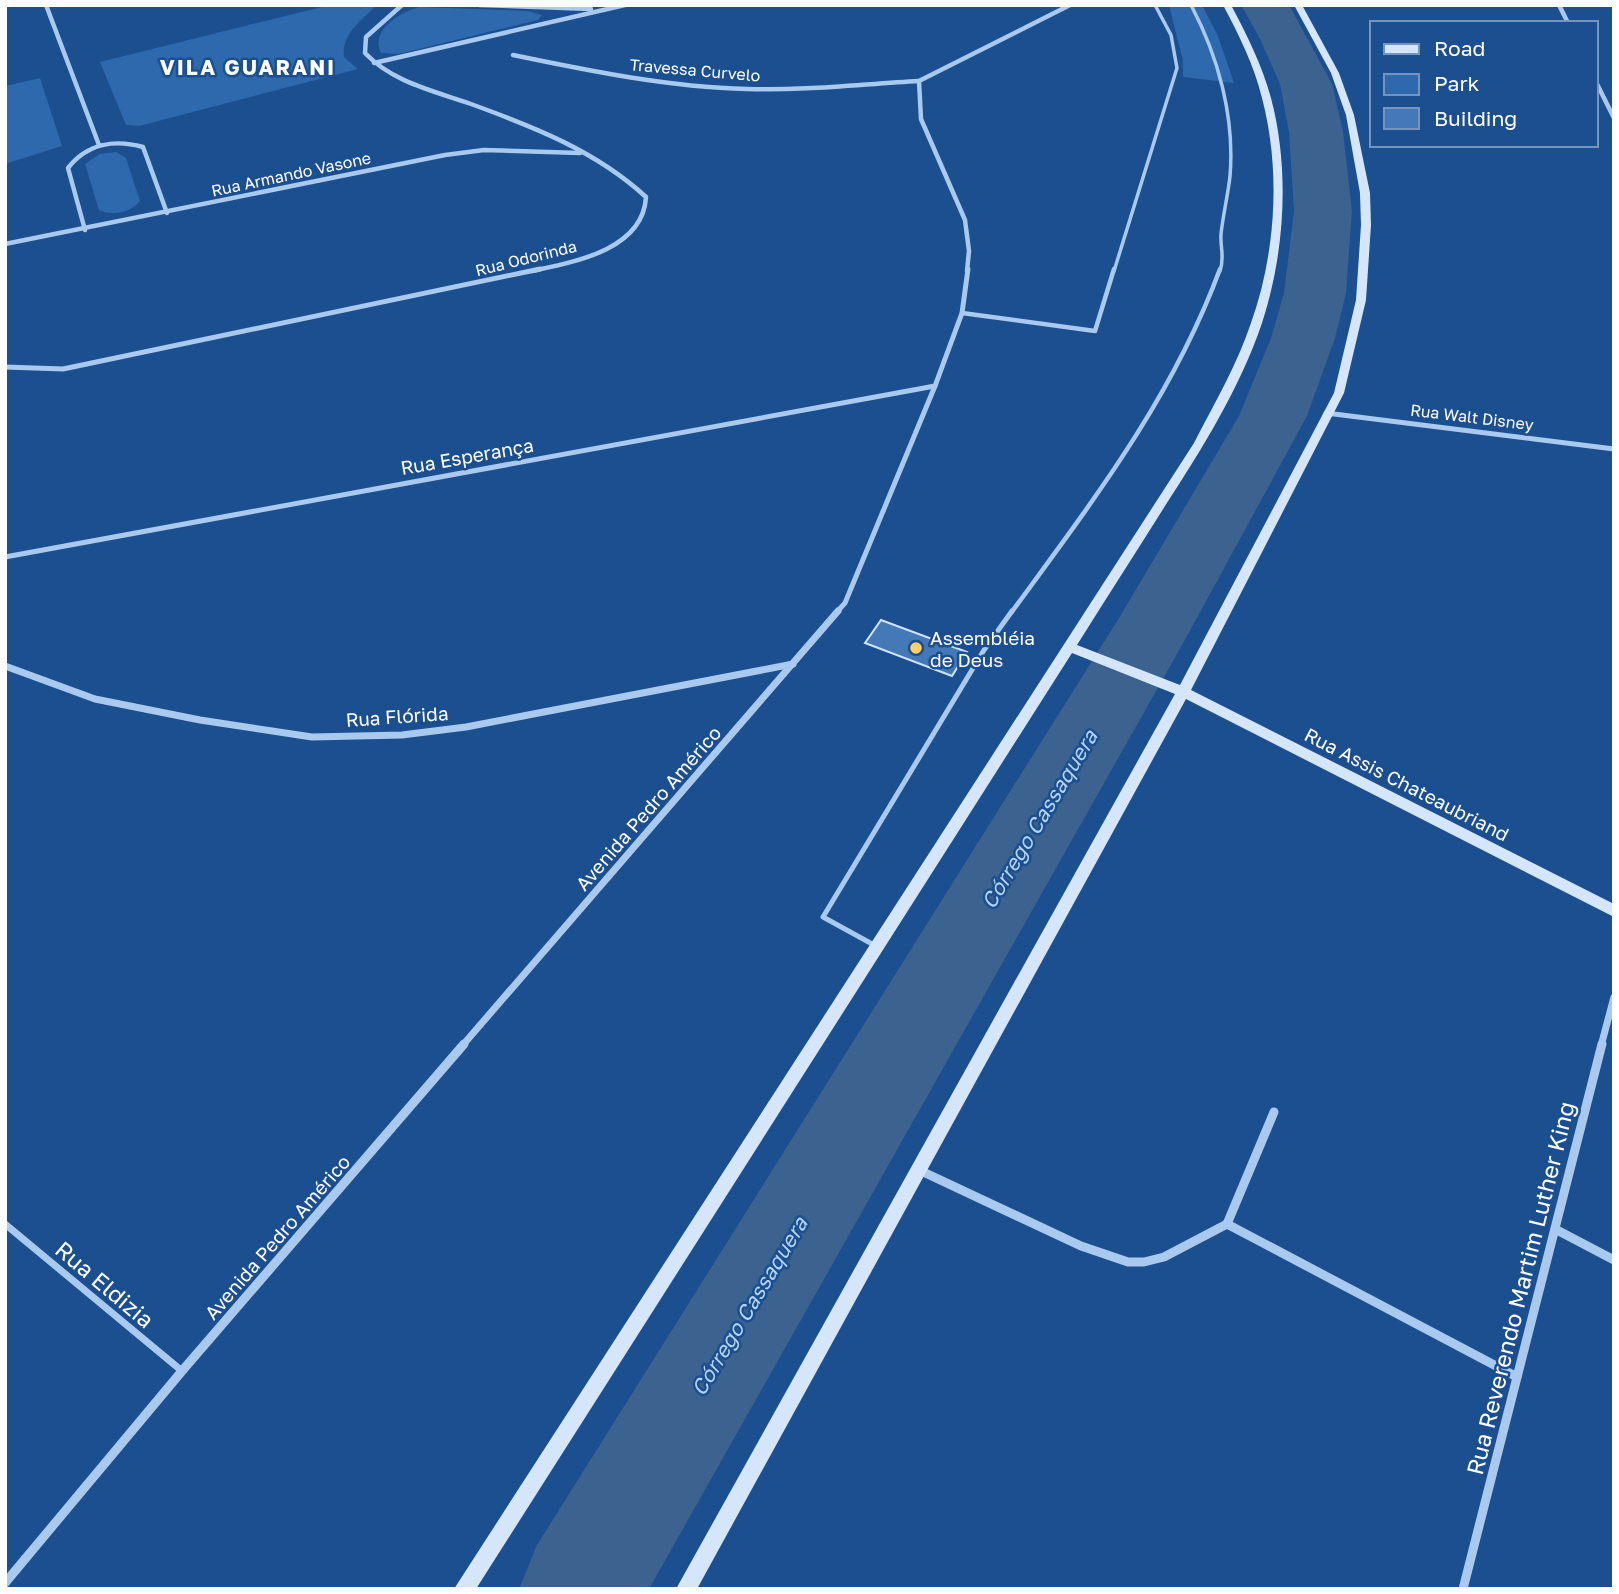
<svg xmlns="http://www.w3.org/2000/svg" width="1619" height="1594" font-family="'Golos Text',sans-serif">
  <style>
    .green { fill: #2e69ad }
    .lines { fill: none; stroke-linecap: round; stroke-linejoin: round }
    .river { fill: #3c6290; fill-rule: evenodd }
    .building { fill: #4478b7; stroke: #cfe3fa; stroke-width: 2 }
    .lane-far3 { stroke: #a9c9ee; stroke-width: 3.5 }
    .lane-far2 { stroke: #a9c9ee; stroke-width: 4.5 }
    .lane-far1 { stroke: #a9c9ee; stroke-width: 5 }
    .lane { stroke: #a9c9ee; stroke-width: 7 }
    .street-far3 { stroke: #a9c9ee; stroke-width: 4.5 }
    .street-far2 { stroke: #a9c9ee; stroke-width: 5 }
    .street-far1 { stroke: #a9c9ee; stroke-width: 7 }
    .street { stroke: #a9c9ee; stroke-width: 9 }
    .secondary { fill: #d6e6fa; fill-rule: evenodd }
    .poi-dot { fill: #ffd166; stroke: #1b4f8f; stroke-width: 2.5 }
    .labels { text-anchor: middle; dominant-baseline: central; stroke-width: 5; stroke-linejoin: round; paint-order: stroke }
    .far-street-label { font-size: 16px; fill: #fff; stroke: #1b4f8f }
    .street-label { font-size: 19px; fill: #fff; stroke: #1b4f8f }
    .poi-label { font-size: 19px; fill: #fff; stroke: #1b4f8f; text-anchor: start }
    .far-district-label { font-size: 21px; font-weight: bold; letter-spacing: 2px; fill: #fff; stroke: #1b4f8f }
    .water-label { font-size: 21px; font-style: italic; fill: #b5d3f5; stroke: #1b4f8f }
    .near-street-label { font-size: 23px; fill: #fff; stroke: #1b4f8f }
  </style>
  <rect width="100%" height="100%" fill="#1b4f8f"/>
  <g class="green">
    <path d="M330,5H377C362,20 341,34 344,57L358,69L139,126L126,125L100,62Z"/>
    <path d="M1169,5H1202L1218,36L1234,83L1183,77V61Z"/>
    <path d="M420,7L527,11L542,15L538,20L398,54L381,53C369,30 402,11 420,7Z"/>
    <path d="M40,78L62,146L5,164V86Z"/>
    <path d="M116,152L126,158L140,201C130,213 113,216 99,210L85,164L100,154Z"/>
  </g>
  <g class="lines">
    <path class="river" d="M1241,5H1289L1332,84L1343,132L1352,211L1346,293L1335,338L1307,416L1186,638L649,1589H519L537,1545L1119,618L1239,416L1271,338L1284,293L1294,211L1289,132L1280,84L1259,37Z"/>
  </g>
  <path class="building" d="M881,620L967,652L952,676L865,643Z"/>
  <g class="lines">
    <g class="lane-far3">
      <path d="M1191,5C1218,56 1235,117 1230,176C1228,195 1223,215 1221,234C1220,248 1225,257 1220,271"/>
      <path d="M1114,271L1177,68L1171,35L1155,5"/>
    </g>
    <g class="lane-far2">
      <path d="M962,313L1095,331L1114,269"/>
      <path d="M1011,613C1092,502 1172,399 1220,269"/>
    </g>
    <path class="lane-far1" d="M874,945L823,917L984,650L1012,611"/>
    <path class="lane" d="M5,1224L182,1371"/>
    <g class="street-far3">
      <path d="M46,5L99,145"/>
      <path d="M402,5L366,37L365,53C392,82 434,91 471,104C534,127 596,151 646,197C643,250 574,262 532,271"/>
      <path d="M479,5L591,9"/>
      <path d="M1559,5L1568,23"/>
      <path d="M513,55C590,71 668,87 747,89C804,91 862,84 919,81"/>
      <path d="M374,63L625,5"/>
      <path d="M1596,82L1614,118"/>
      <path d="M85,230L68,168C87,144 114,139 143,147L167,213"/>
      <path d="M5,244L445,155L484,150L580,153"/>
      <path d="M967,271L969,251L965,220L921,119L919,81L1070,5"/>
    </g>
    <g class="street-far2">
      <path d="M5,367L63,369L540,269"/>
      <path d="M1326,413L1614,449"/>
      <path d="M5,557L935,386"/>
      <path d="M836,613L845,603L935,386L962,313L968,269"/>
    </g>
    <g class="street-far1">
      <path d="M5,666L95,699L200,720L312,737L402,735L466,727L793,664"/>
      <path d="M462,1046L838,611"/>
      <path d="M1601,1046L1614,997"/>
    </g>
    <g class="street">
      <path d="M919,1170L1081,1246L1128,1262H1144L1164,1257L1227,1224L1517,1377"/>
      <path d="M1227,1224L1274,1112"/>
      <path d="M1555,1229L1614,1260"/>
      <path d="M5,1583L182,1371L464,1044"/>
      <path d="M1463,1589L1602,1044"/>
    </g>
    <path class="secondary" d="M1223,5H1231C1247,35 1262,65 1271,98C1290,170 1285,252 1262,323C1240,388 1202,449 1165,506C1136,552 1106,599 1077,645L1180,685L1334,393L1356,300L1361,225L1360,193L1346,115L1331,73L1294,5H1302L1339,73L1354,115L1370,193L1371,225L1366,300L1344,393L1191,690L1614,904V917L1186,699L697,1589H676L1175,694L1072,653L476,1589H454L1194,443C1214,404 1237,365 1251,323C1276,253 1281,170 1262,98C1254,65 1239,35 1223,5Z"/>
  </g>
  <circle class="poi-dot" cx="916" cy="648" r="7"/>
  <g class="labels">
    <g class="far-street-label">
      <text transform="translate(695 70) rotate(5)">Travessa Curvelo</text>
      <text transform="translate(291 174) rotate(-12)">Rua Armando Vasone</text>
      <text transform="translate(526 258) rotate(-14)">Rua Odorinda</text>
      <text transform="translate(1472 417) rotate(7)">Rua Walt Disney</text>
    </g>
    <g class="street-label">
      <text transform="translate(467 456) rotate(-10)">Rua Esperança</text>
      <text transform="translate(397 716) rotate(-4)">Rua Flórida</text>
      <text transform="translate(1407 784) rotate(27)">Rua Assis Chateaubriand</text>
      <text transform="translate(648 808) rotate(-49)">Avenida Pedro Américo</text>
      <text transform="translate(277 1237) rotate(-49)">Avenida Pedro Américo</text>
    </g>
    <g class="poi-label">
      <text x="930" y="637">Assembléia<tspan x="930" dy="22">de Deus</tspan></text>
    </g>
    <g class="far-district-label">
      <text x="248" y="67">VILA GUARANI</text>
    </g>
    <g class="water-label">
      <text transform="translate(1039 819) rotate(-59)">Córrego Cassaquera</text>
      <text transform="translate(749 1306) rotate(-59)">Córrego Cassaquera</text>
    </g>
    <g class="near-street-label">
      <text transform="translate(105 1284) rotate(40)">Rua Eldizia</text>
      <text transform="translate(1520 1288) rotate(-76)">Rua Reverendo Martim Luther King</text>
    </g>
  </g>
  <rect width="1619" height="1594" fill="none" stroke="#ffffff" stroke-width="14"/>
  <rect x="1370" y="21" width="228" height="126" fill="#1b4f8f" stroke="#7695bc" stroke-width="2"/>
  <rect x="1384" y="44" width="35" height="10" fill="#d6e6fa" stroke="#7695bc" stroke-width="2"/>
  <text x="1434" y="56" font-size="21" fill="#ffffff">Road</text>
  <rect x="1384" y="74" width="35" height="21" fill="#2e69ad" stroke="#7695bc" stroke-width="2"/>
  <text x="1434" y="91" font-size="21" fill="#ffffff">Park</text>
  <rect x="1384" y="108" width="35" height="21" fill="#4478b7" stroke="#7695bc" stroke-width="2"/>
  <text x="1434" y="126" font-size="21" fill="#ffffff">Building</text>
</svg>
